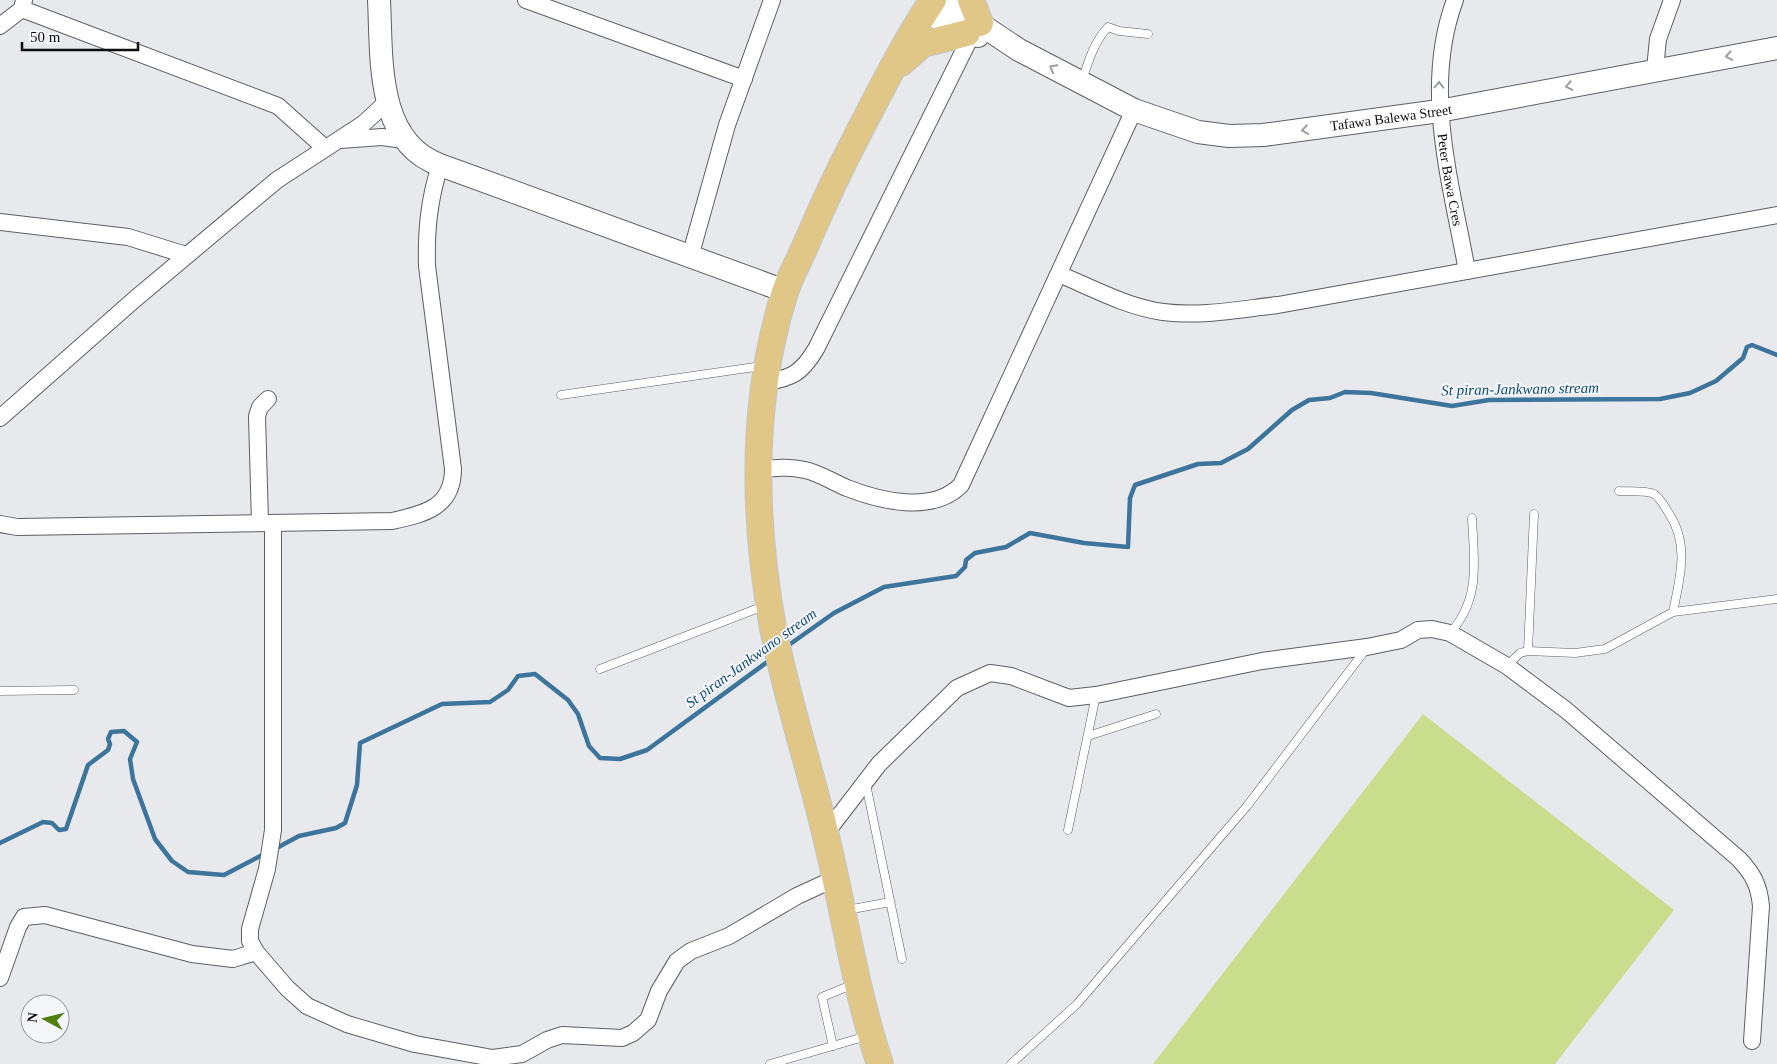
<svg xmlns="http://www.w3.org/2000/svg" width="1777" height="1064" font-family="'Times New Roman',serif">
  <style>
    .green { fill: #c9dd8d }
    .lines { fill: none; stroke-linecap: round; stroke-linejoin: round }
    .stream { stroke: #3d749b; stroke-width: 4.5 }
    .lane-casing { stroke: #5e5f62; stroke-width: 9 }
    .street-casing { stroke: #5e5f62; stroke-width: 18 }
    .secondary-casing { stroke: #5e5f62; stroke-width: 24 }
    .primary-casing { stroke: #c5c5c5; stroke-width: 28 }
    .lane { stroke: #fff; stroke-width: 8 }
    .street { stroke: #fff; stroke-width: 16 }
    .secondary { stroke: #fff; stroke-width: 22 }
    .primary { stroke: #e0c788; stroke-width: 26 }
    .oneway { stroke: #9e9e9f }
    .labels { text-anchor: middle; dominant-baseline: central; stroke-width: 4; stroke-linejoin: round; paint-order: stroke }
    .street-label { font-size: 14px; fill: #0d0d0e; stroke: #f5f6fa }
    .water-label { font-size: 15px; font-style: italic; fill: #114d72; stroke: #f5f6fa }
  </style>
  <rect width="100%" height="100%" fill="#e7e9ec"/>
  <path class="green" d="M1423,714L1674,910L1555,1064H1153Z"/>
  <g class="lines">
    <g class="stream">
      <path d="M786,647L834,613L884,587L956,576L965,567L966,560L975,553L1006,547L1030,533L1084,543L1128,547L1130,498L1135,485L1198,464L1221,463L1248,449L1292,410L1309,400L1330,398L1345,392L1371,393L1452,406L1489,400L1660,399L1690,393L1716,381L1743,358L1747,347L1752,345L1777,355"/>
      <path d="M0,843L43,822L52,823L59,830L66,829L88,765L108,750L110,744L108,739L111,732L124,731L137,742L130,759L133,779L155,839L172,861L188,872L224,875L266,853"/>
      <path d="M273,850L299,836L336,828L345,823L357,785L360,743L442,704L490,702L508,690L518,676L535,674L568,700L578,714L589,746L600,758L620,759L647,750L770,660"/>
    </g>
    <defs>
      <g id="lane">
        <path d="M1082,81C1088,62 1094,42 1108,27L1119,31L1148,34"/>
        <path d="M561,395L762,366"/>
        <path d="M1619,491C1629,492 1645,490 1654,494C1660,498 1664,505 1668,512C1690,544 1680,577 1673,612"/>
        <path d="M1450,633C1481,599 1474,561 1472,518"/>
        <path d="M1528,651L1534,514"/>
        <path d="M1507,666L1520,653L1528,651L1575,653L1605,649L1673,612L1777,599"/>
        <path d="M600,669L764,606"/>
        <path d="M0,691L74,690"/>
        <path d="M1088,736L1156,714"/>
        <path d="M866,784L902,959"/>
        <path d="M1068,830L1096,695"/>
        <path d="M847,910L890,902"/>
        <path d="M833,1046L822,997L854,984"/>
        <path d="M770,1064L867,1036"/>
        <path d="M1011,1064L1077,1004L1247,806L1366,649"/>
      </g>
      <g id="street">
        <path d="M526,0L744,79"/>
        <path id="s1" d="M1455,0C1422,88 1451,182 1467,271"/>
        <path d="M22,9L278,106L325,148"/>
        <path d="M0,26L22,9L24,0"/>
        <path d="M1655,69L1658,39L1672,0"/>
        <path d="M340,140L382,137L404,140"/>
        <path d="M0,222L128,237L186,255"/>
        <path d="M690,257L727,125L772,0"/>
        <path d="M1059,274C1092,288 1127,307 1163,312C1201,317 1241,309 1278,305L1777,215"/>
        <path d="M763,383C792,378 801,374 816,349L972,34"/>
        <path d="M0,418L135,299L277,180L363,124L388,101"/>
        <path d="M759,470C774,468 789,466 805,470C819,473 833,482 847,488C880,501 933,514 961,485L1134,110"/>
        <path d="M260,523L257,416L260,407L268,399"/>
        <path d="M273,523V830L267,869L250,929V941L256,952L287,988L307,1006L347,1024L415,1044L493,1058L522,1054L547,1040L562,1035L622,1038L633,1033L648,1020L659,991L677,961L691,951L729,936L797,896L836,878"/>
        <path d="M0,524L17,527L392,521C425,514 453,507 453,469L427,266C426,230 429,200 440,165"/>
        <path d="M826,833L879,764L957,688L990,673L1011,676L1069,698L1096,695L1262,661L1367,647L1401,640L1418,630L1432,629L1450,633L1507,666L1566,710L1739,859C1753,874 1759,885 1761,906L1752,1041"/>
        <path d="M0,978L18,927L24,917L45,915L192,954L233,959L256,952"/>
      </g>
      <g id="secondary">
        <path d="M379,0C382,56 375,142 440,165L785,291"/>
        <path id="s2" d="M944,0L1019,50L1134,110L1198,132L1229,136L1263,135L1439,111L1777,48"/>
        <path d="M925,12L978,36"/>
      </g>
      <g id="primary">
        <path d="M971,0L980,23"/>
        <path d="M901,63L923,44L967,33"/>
        <path d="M880,1064C854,986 843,903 823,824C807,759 786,694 773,628C753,518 751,402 784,295C789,279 797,264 804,249C821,209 839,170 859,132C882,88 905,41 933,0"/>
      </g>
    </defs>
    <use href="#lane" class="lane-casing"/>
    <use href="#street" class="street-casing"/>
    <use href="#secondary" class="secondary-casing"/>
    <use href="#primary" class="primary-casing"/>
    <use href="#lane" class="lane"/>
    <use href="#street" class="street"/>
    <use href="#secondary" class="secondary"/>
    <use href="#primary" class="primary"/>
  </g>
  <defs><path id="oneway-chevron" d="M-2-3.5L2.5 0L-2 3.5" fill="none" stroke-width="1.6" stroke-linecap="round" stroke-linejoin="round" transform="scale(1.25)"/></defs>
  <g class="oneway">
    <use href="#oneway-chevron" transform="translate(1729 56) rotate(170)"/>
    <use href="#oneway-chevron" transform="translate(1053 68) rotate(-152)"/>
    <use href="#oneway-chevron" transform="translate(1439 85) rotate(-89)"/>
    <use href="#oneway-chevron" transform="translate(1569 86) rotate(169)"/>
    <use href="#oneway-chevron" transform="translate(1305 130) rotate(172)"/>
  </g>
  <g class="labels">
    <g class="street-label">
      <text stroke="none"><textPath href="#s2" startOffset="482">Tafawa Balewa Street</textPath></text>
      <text stroke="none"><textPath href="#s1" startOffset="182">Peter Bawa Cres</textPath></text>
    </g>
    <g class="water-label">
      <text transform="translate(1520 389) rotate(-1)">St piran-Jankwano stream</text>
      <text transform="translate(751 658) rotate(-36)">St piran-Jankwano stream</text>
    </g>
  </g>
  <g transform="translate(45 1019) rotate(277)"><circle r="24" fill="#f5f6fa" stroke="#98999c"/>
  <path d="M0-4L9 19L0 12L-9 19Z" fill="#4f8011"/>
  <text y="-8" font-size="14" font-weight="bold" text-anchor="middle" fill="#0d0d0e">N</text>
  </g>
  <path d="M22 42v8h116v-8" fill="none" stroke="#0d0d0e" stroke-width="2.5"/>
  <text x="30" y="42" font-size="15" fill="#0d0d0e" stroke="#f5f6fa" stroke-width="4" paint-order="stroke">50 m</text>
</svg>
